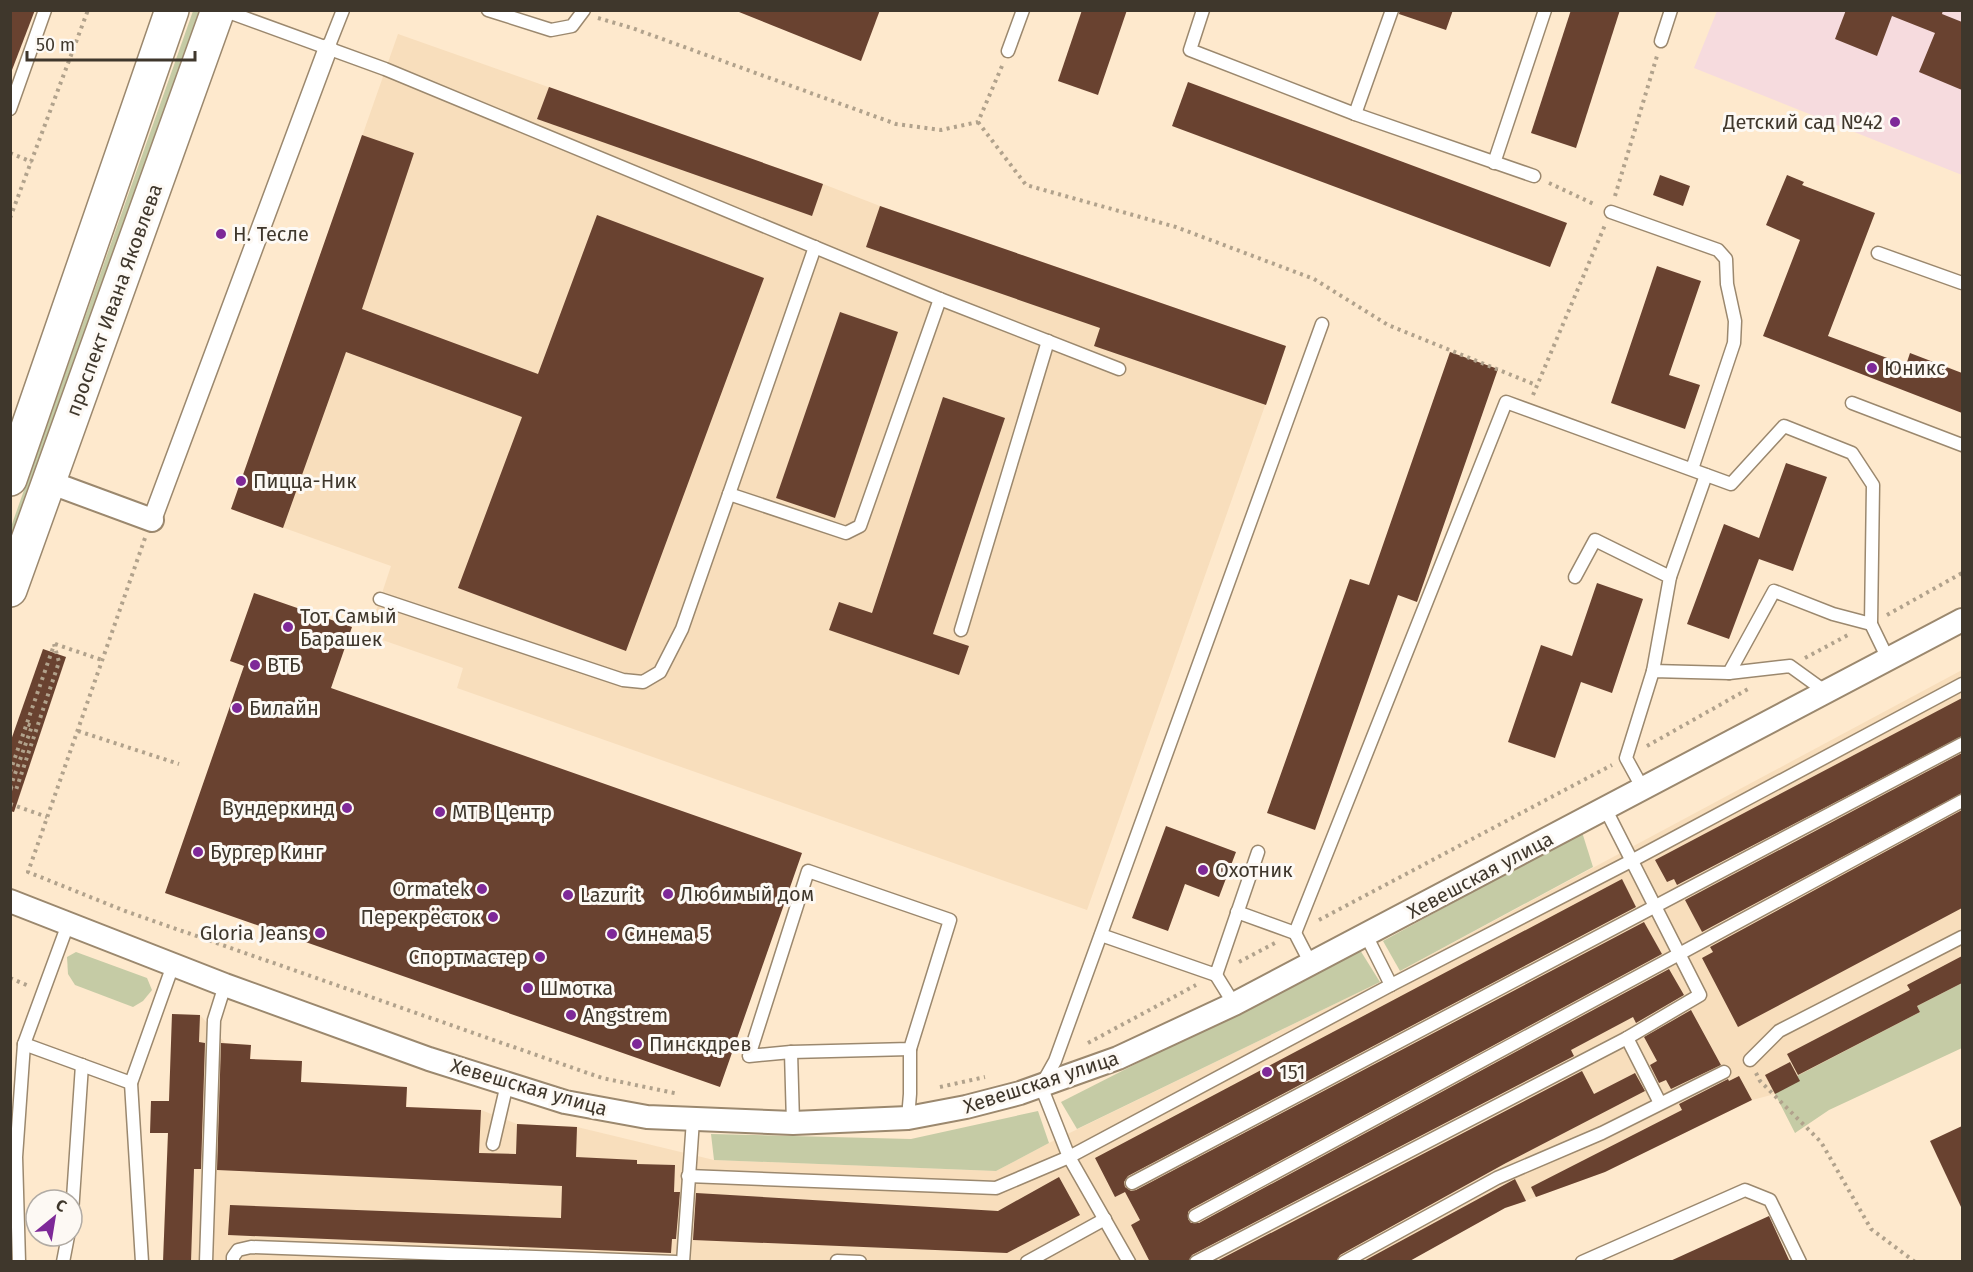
<svg xmlns="http://www.w3.org/2000/svg" width="1973" height="1272" font-family="'Fira Sans',sans-serif">
  <style>
    .built { fill: #f8debc }
    .education { fill: #f6dbde }
    .green { fill: #c5cba5 }
    .building { fill: #694230 }
    .lines { fill: none; stroke-linecap: round; stroke-linejoin: round }
    .service-casing { stroke: #9b886e; stroke-width: 15 }
    .pedestrian-casing { stroke: #9b886e; stroke-width: 21 }
    .minor-casing { stroke: #9b886e; stroke-width: 26 }
    .primary-casing { stroke: #9b886e; stroke-width: 36 }
    .path { stroke: #b1a28c; stroke-width: 4; stroke-dasharray: 3 4.5; stroke-linecap: butt }
    .service { stroke: #fff; stroke-width: 12 }
    .pedestrian { stroke: #fff; stroke-width: 18 }
    .minor { stroke: #fff; stroke-width: 22 }
    .primary { stroke: #fff; stroke-width: 33 }
    .poi-dot { fill: #7e2998; stroke: #fdf9f4; stroke-width: 2 }
    .labels { text-anchor: middle; dominant-baseline: central; stroke-width: 6; stroke-linejoin: round; paint-order: stroke }
    .poi-label { font-size: 20px; fill: #3f372c; stroke: #fdf9f4; text-anchor: start }
    .street-label { font-size: 20px; fill: #3f372c; stroke: #fdf9f4 }
  </style>
  <rect width="100%" height="100%" fill="#fee9cd"/>
  <g class="built">
    <path d="M398,34L823,184L880,206L1286,346L1087,910L457,688L463,668L368,635L391,566L231,509Z"/>
    <path d="M1962,670V983L1918,1006L1920,1012L1775,1094L1752,1100L1605,1172L1505,1208L1408,1261L163,1262L172,1014L200,1015L225,1043L251,1045V1059L302,1061L301,1082L407,1087V1107L481,1110L517,1124L577,1127L714,1160L996,1171L1049,1143L1380,982Z"/>
  </g>
  <path class="education" d="M1717,11H1962V175L1694,68Z"/>
  <g class="green">
    <path d="M193,11H203L11,555V527Z"/>
    <path d="M1582,832L1593,867L1400,971L1383,941Z"/>
    <path d="M1360,950L1380,982L1077,1129L1061,1102Z"/>
    <path d="M76,952L147,978L152,990L143,1001L133,1007L75,985L68,974L67,957Z"/>
    <path d="M1962,983V1048L1829,1110L1795,1133L1775,1094L1797,1076L1920,1012L1917,1006Z"/>
    <path d="M1038,1111L1049,1143L996,1171L714,1160L711,1134L911,1139Z"/>
  </g>
  <g class="building">
    <path d="M10,10H35L12,70H10Z"/>
    <path d="M734,10H880L861,61Z"/>
    <path d="M1082,10H1127L1098,95L1058,81Z"/>
    <path d="M1400,10H1453L1446,30L1399,14Z"/>
    <path d="M1571,10H1620L1576,148L1531,133Z"/>
    <path d="M1846,10H1943L1942,14L1962,22V90L1919,72L1935,33L1892,16L1877,56L1835,39Z"/>
    <path d="M1188,82L1567,223L1550,267L1172,126Z"/>
    <path d="M549,87L823,184L812,216L537,119Z"/>
    <path d="M362,135L414,153L362,309L538,374L597,215L764,278L626,651L458,588L522,417L346,352L283,528L231,509Z"/>
    <path d="M1660,175L1690,186L1683,206L1653,195Z"/>
    <path d="M1787,175L1804,182L1802,185L1875,213L1828,336L1906,365L1910,353L1962,373V413L1763,336L1800,240L1766,225Z"/>
    <path d="M880,206L1286,346L1266,405L1094,346L1100,328L866,247Z"/>
    <path d="M1657,266L1701,281L1669,375L1700,385L1685,429L1611,403Z"/>
    <path d="M840,312L898,332L835,518L776,498Z"/>
    <path d="M1450,352L1498,369L1417,602L1398,595L1315,830L1267,813L1350,579L1369,585Z"/>
    <path d="M943,397L1005,418L933,634L969,646L959,675L829,630L839,602L872,613Z"/>
    <path d="M1786,463L1827,477L1793,571L1759,559L1729,639L1687,624L1724,524L1759,538Z"/>
    <path d="M1597,583L1643,599L1612,693L1581,682L1555,758L1508,742L1541,645L1572,656Z"/>
    <path d="M254,593L352,627L331,688L802,853L720,1087L165,893L244,666L230,661Z"/>
    <path d="M43,649L66,657L14,812L10,811V743Z"/>
    <path d="M1962,698V736L1677,885L1674,879L1667,882L1655,860Z"/>
    <path d="M1962,753V793L1702,932L1685,900Z"/>
    <path d="M1962,810V908L1738,1027L1702,958L1713,952L1710,947Z"/>
    <path d="M1166,826L1236,852L1219,897L1185,884L1168,931L1132,918Z"/>
    <path d="M1622,879L1636,907L1128,1176L1124,1182L1125,1187L1131,1191L1136,1190L1644,922L1662,954L1191,1209L1188,1212V1219L1191,1223H1199L1669,969L1684,995L1636,1023L1633,1017L1571,1050L1574,1056L1192,1255L1188,1262H1150L1131,1225L1140,1220L1125,1192L1115,1197L1095,1158Z"/>
    <path d="M1962,956V983L1917,1006L1920,1012L1798,1075L1787,1054L1910,990L1907,985Z"/>
    <path d="M1691,1010L1721,1065L1671,1089L1666,1080L1659,1083L1650,1065L1657,1061L1644,1037Z"/>
    <path d="M172,1014L200,1015L199,1042L205,1043L201,1169H194L191,1262H163L168,1133H150L151,1101H169Z"/>
    <path d="M221,1043L251,1045L250,1059L302,1061L301,1082L407,1087L406,1107L481,1110L479,1153L516,1154L517,1124L577,1127L576,1157L637,1160V1164L675,1165L674,1192H680L676,1239H672L671,1253L228,1235L230,1205L561,1218L562,1186L217,1170Z"/>
    <path d="M1790,1062L1800,1081L1775,1094L1765,1075Z"/>
    <path d="M1582,1071L1594,1094L1635,1073L1645,1091L1506,1163L1340,1255L1336,1262H1215Z"/>
    <path d="M1739,1076L1752,1100L1605,1172L1536,1197L1531,1187L1682,1110L1679,1104L1728,1079L1729,1081Z"/>
    <path d="M1962,1126V1209L1930,1141Z"/>
    <path d="M1059,1177L1080,1215L1007,1253L693,1240L696,1193L998,1211Z"/>
    <path d="M1515,1179L1526,1201L1505,1208L1408,1262H1362Z"/>
    <path d="M1769,1216L1790,1262H1668Z"/>
  </g>
  <g class="lines">
    <defs>
      <g id="service">
        <path d="M223,10L385,69L940,299L1119,369"/>
        <path d="M488,10L551,30L572,26L584,10"/>
        <path d="M1203,10L1190,50L1355,114L1534,176"/>
        <path d="M1661,41L1671,10"/>
        <path d="M328,48L343,10"/>
        <path d="M1008,51L1023,10"/>
        <path d="M10,109L45,10"/>
        <path d="M1355,114L1392,10"/>
        <path d="M1494,163L1545,10"/>
        <path d="M1611,212L1718,250L1726,259L1727,284L1735,321L1734,343L1692,469"/>
        <path d="M1878,253L1962,283"/>
        <path d="M1852,403L1962,445"/>
        <path d="M729,494L846,533L860,526L940,299"/>
        <path d="M1575,577L1595,540L1670,577L1653,671"/>
        <path d="M1670,577L1706,475"/>
        <path d="M380,599L623,680L643,682L660,672L682,629L815,247"/>
        <path d="M961,630L1048,341"/>
        <path d="M1729,673L1774,591L1833,614L1871,624"/>
        <path d="M1643,789L1626,758L1653,671L1729,673L1790,666L1826,692"/>
        <path d="M1605,808L1700,995L1627,1038L1660,1103"/>
        <path d="M808,871L950,920L910,1049L791,1052L749,1056Z"/>
        <path d="M1237,912L1295,933L1311,964"/>
        <path d="M1295,933L1506,402L1731,484L1784,426L1852,453L1873,485L1871,624L1888,659"/>
        <path d="M1101,935L1216,975L1258,852"/>
        <path d="M1366,935L1391,985"/>
        <path d="M1216,975L1234,1004"/>
        <path d="M24,1044L131,1083L173,965"/>
        <path d="M791,1052L793,1123"/>
        <path d="M1750,1060L1779,1031L1962,937"/>
        <path d="M131,1083L142,1262"/>
        <path d="M908,1118L910,1094V1049"/>
        <path d="M493,1144L507,1084"/>
        <path d="M688,1176L996,1188L1069,1157L1391,985L1633,860L1962,684"/>
        <path d="M1132,1183L1962,744"/>
        <path d="M72,1213L82,1065"/>
        <path d="M1195,1216L1962,801"/>
        <path d="M837,1261L860,1262"/>
        <path d="M19,1262L16,1157L24,1044L68,924"/>
        <path d="M63,1262L68,1236"/>
        <path d="M206,1262L214,1020L225,985"/>
        <path d="M233,1262V1257L238,1250L251,1247L676,1262"/>
        <path d="M683,1262L693,1120"/>
        <path d="M1027,1262L1105,1219"/>
        <path d="M1129,1262L1069,1157L1041,1086L1055,1061L1322,324"/>
        <path d="M1196,1262L1627,1038"/>
        <path d="M1344,1262L1497,1178L1602,1133L1724,1072"/>
        <path d="M1582,1262L1745,1190L1770,1200L1800,1262"/>
      </g>
      <path id="pedestrian" d="M152,520L328,48"/>
      <g id="minor">
        <path d="M49,482L152,520"/>
        <path d="M10,901L225,985L429,1059L565,1102L647,1117L793,1123L908,1118L966,1107L1020,1093L1118,1058L1234,1004L1962,620"/>
      </g>
      <g id="primary">
        <path d="M10,479L172,10"/>
        <path d="M10,590L218,10"/>
      </g>
    </defs>
    <use href="#service" class="service-casing"/>
    <use href="#pedestrian" class="pedestrian-casing"/>
    <use href="#minor" class="minor-casing"/>
    <use href="#primary" class="primary-casing"/>
    <g class="path">
      <path d="M598,18L632,28L896,124L941,130L978,122L1002,66"/>
      <path d="M978,122L1026,185L1176,227L1314,279L1388,325L1536,385"/>
      <path d="M10,153L32,162"/>
      <path d="M1549,183L1596,205"/>
      <path d="M1615,196L1657,56"/>
      <path d="M10,218L88,10"/>
      <path d="M1533,395L1605,225"/>
      <path d="M145,538L28,872L125,911L602,1078L679,1094"/>
      <path d="M1887,615L1962,573"/>
      <path d="M55,644L102,660"/>
      <path d="M1805,658L1848,635"/>
      <path d="M78,731L179,764"/>
      <path d="M1647,746L1748,689"/>
      <path d="M10,772L54,645"/>
      <path d="M10,788L16,790L59,662L54,644"/>
      <path d="M10,788L32,726L27,724"/>
      <path d="M10,804L47,817"/>
      <path d="M1319,920L1612,765"/>
      <path d="M1239,962L1275,943"/>
      <path d="M10,978L29,986"/>
      <path d="M1088,1043L1196,985"/>
      <path d="M1756,1073L1760,1081L1821,1142L1871,1229L1915,1262"/>
      <path d="M940,1087L985,1077"/>
    </g>
    <use href="#service" class="service"/>
    <use href="#pedestrian" class="pedestrian"/>
    <use href="#minor" class="minor"/>
    <use href="#primary" class="primary"/>
  </g>
  <g class="poi-dot">
    <circle cx="1895" cy="122" r="6"/>
    <circle cx="221" cy="234" r="6"/>
    <circle cx="1872" cy="368" r="6"/>
    <circle cx="241" cy="481" r="6"/>
    <circle cx="288" cy="627" r="6"/>
    <circle cx="255" cy="665" r="6"/>
    <circle cx="237" cy="708" r="6"/>
    <circle cx="347" cy="808" r="6"/>
    <circle cx="440" cy="812" r="6"/>
    <circle cx="198" cy="852" r="6"/>
    <circle cx="1203" cy="870" r="6"/>
    <circle cx="482" cy="889" r="6"/>
    <circle cx="668" cy="894" r="6"/>
    <circle cx="568" cy="895" r="6"/>
    <circle cx="493" cy="917" r="6"/>
    <circle cx="320" cy="933" r="6"/>
    <circle cx="612" cy="934" r="6"/>
    <circle cx="540" cy="957" r="6"/>
    <circle cx="528" cy="988" r="6"/>
    <circle cx="571" cy="1015" r="6"/>
    <circle cx="637" cy="1044" r="6"/>
    <circle cx="1267" cy="1072" r="6"/>
  </g>
  <g class="labels">
    <g class="poi-label">
      <text x="1883" y="122" text-anchor="end">Детский сад №42</text>
      <text x="233" y="234">Н. Тесле</text>
      <text x="1884" y="368">Юникс</text>
      <text x="253" y="481">Пицца-Ник</text>
      <text x="300" y="616">Тот Самый<tspan x="300" dy="23">Барашек</tspan></text>
      <text x="267" y="665">ВТБ</text>
      <text x="249" y="708">Билайн</text>
      <text x="335" y="808" text-anchor="end">Вундеркинд</text>
      <text x="452" y="812">МТВ Центр</text>
      <text x="210" y="852">Бургер Кинг</text>
      <text x="1215" y="870">Охотник</text>
      <text x="470" y="889" text-anchor="end">Ormatek</text>
      <text x="680" y="894">Любимый дом</text>
      <text x="580" y="895">Lazurit</text>
      <text x="481" y="917" text-anchor="end">Перекрёсток</text>
      <text x="308" y="933" text-anchor="end">Gloria Jeans</text>
      <text x="624" y="934">Синема 5</text>
      <text x="528" y="957" text-anchor="end">Спортмастер</text>
      <text x="540" y="988">Шмотка</text>
      <text x="583" y="1015">Angstrem</text>
      <text x="649" y="1044">Пинскдрев</text>
      <text x="1279" y="1072">151</text>
    </g>
    <g class="street-label">
      <text transform="translate(114 300) rotate(-70)">проспект Ивана Яковлева</text>
      <text transform="translate(1480 875) rotate(-28)">Хевешская улица</text>
      <text transform="translate(1041 1082) rotate(-18)">Хевешская улица</text>
      <text transform="translate(529 1087) rotate(16)">Хевешская улица</text>
    </g>
  </g>
  <rect width="1973" height="1272" fill="none" stroke="#3f372c" stroke-width="24"/>
  <g transform="translate(54 1218) rotate(30)"><circle r="28" fill="#fdf9f4" stroke="#b1aba4" stroke-width="1.5"/>
  <path d="M0-4.5L10 22L0 15L-10 22Z" fill="#7e2998"/>
  <text y="-9" font-size="16" font-weight="bold" text-anchor="middle" fill="#3f372c">С</text>
  </g>
  <path d="M27 51v9h168v-9" fill="none" stroke="#3f372c" stroke-width="3"/>
  <text x="36" y="51" font-size="18" fill="#3f372c" stroke="#fdf9f4" stroke-width="4.5" paint-order="stroke">50 m</text>
</svg>
